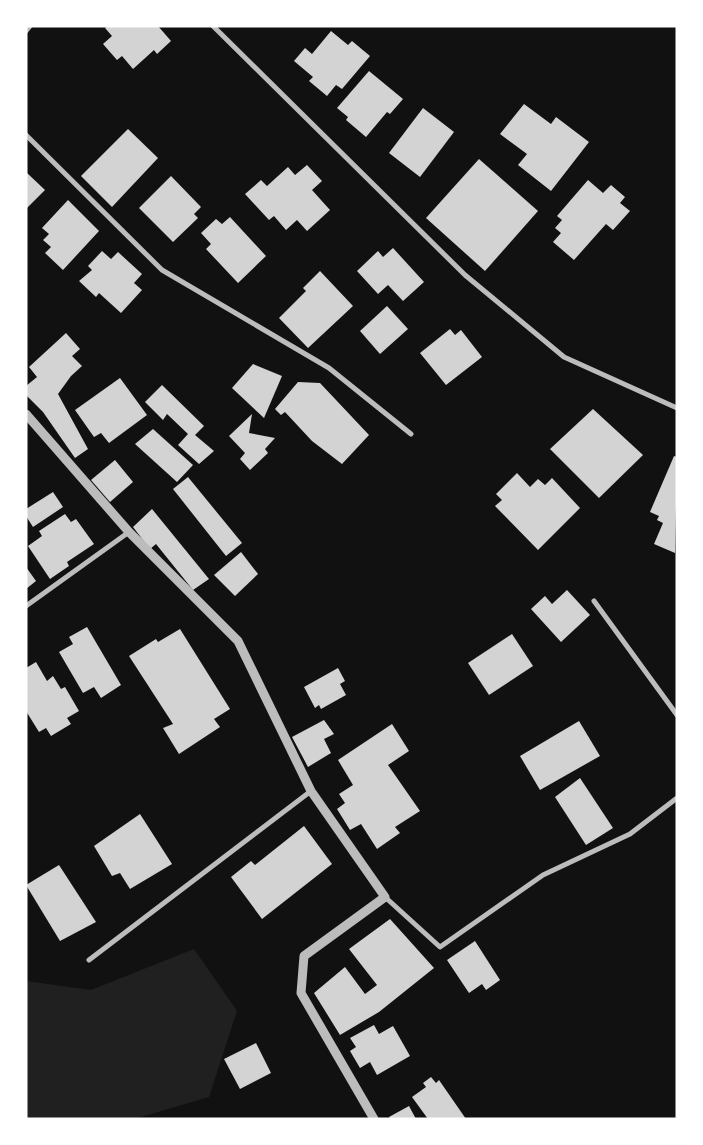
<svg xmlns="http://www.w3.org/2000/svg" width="703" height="1145" font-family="Manrope,sans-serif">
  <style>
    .green { fill: #202020 }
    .building { fill: #d3d3d3 }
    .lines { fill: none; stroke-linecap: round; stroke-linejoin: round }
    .minor { stroke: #bcbcbc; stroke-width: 5 }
    .tertiary { stroke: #bcbcbc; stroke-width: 9 }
  </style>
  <rect width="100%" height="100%" fill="#111"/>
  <path class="green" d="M194,949L237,1011L209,1097L134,1119H26V981L91,990Z"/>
  <g class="building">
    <path d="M108,26H158L171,41L157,54L154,50L133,69L122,56L117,60L103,44L112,36L105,28Z"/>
    <path d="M331,31L348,45L352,41L370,56L342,89L336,85L327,96L309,81L313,77L294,61L305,48L312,54Z"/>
    <path d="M369,71L403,99L390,114L387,112L366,137L346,120L348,117L337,108Z"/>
    <path d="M524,104L551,124L556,117L589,142L551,191L518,165L527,154L500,134Z"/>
    <path d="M423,108L454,132L420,177L389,153Z"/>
    <path d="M128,129L158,158L112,207L81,176Z"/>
    <path d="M479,159L538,211L485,271L426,218Z"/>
    <path d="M307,165L322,181L312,190L330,210L307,231L297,220L286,230L274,216L269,220L245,194L261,180L267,186L288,167L295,175Z"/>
    <path d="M26,172L45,190L26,209Z"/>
    <path d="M171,176L201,207L194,214L198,218L173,242L139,208Z"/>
    <path d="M588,180L603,193L611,185L625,197L620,203L630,211L613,230L606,224L574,260L553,242L561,233L555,228L562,220L557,216Z"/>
    <path d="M68,200L99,231L63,270L45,253L51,247L43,240L49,234L42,228Z"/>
    <path d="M230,217L266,256L238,283L206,249L211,244L201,233L216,219L222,224Z"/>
    <path d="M393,248L424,282L403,301L388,285L378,294L357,271L378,251L383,257Z"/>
    <path d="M102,251L111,259L118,252L142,274L134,283L142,290L121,313L99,293L96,297L79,281L92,270L88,266Z"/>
    <path d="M320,271L353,306L308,348L279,318L306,291L303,288Z"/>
    <path d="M387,306L408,329L380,354L360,331Z"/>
    <path d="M450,329L455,335L461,330L482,357L446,385L420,353Z"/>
    <path d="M66,333L80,349L72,356L82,366L71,376L58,394L88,449L75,458L43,412L26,395V386L37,377L29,367Z"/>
    <path d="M253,364L282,376L264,418L232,388Z"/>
    <path d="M120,378L147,415L109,443L101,433L94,437L75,410Z"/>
    <path d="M298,382L320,383L369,435L342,464L312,441L285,412L281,415L275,409Z"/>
    <path d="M162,385L204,426L195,435L214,451L199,464L178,445L188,434L167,414L163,420L145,402Z"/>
    <path d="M593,409L643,455L599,498L550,449Z"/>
    <path d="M252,414L249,433L275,438L265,449L268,453L250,470L240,459L245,453L229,436Z"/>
    <path d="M153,429L193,465L177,482L135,444Z"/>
    <path d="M674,456L677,457L675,553L654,544L663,523L657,520L659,516L650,512Z"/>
    <path d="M115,460L133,482L110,502L91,480Z"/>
    <path d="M517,473L530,487L538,479L545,485L552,478L580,508L538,550L495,506L502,500L496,494Z"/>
    <path d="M188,477L242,543L226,556L173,489Z"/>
    <path d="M53,492L63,507L33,527L26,516V509Z"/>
    <path d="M152,509L209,579L193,590L156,544L150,549L133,527Z"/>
    <path d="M65,514L71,522L76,519L94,544L67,562L69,566L50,579L28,546L42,536L39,531Z"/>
    <path d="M241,552L258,574L235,596L214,575Z"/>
    <path d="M26,567L36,581L26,589Z"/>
    <path d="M567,590L590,615L561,642L531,609L545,596L552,604Z"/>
    <path d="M87,627L121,685L101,698L94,687L83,693L59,652L73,644L69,637Z"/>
    <path d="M180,629L230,709L214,719L220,727L179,754L163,728L173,724L129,656L156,639L158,642Z"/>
    <path d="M512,634L533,666L489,695L468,663Z"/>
    <path d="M36,662L47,681L53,676L61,689L65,687L79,711L67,718L71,724L51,736L46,728L39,732L26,711V668Z"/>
    <path d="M338,668L345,681L340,684L346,695L321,709L319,705L315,708L304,687Z"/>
    <path d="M324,720L334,734L324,739L331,753L308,767L292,737Z"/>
    <path d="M579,721L600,756L540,790L520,756Z"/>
    <path d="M392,724L409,751L388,765L420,811L395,827L400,833L377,849L361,824L350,830L337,809L345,803L339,794L353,785L338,760Z"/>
    <path d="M580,778L613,828L586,845L555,797Z"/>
    <path d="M140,814L172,864L130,889L120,873L112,876L94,846Z"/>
    <path d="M304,826L332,864L262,919L231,877L251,861L255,865Z"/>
    <path d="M59,865L96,922L60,941L26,885Z"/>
    <path d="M390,919L434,968L379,1012L340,1035L314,993L345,967L365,994L377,985L349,949Z"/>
    <path d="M475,941L500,980L486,990L482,984L469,993L447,960Z"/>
    <path d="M374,1025L379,1034L393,1026L410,1056L377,1075L370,1062L360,1068L350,1051L356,1047L350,1038Z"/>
    <path d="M256,1043L271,1073L240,1089L224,1059Z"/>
    <path d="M431,1077L436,1083L439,1080L466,1119H428L412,1097L426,1087L423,1083Z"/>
    <path d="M409,1106L416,1119H390L389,1117Z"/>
  </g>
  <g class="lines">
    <g class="minor">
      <path d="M213,26L465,275L564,357L677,408"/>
      <path d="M26,31L30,26"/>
      <path d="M26,135L162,270L329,368L411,434"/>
      <path d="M594,601L677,715"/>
      <path d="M26,606L129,532"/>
      <path d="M385,897L440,947L543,875L630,834L677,798"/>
      <path d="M89,960L311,791"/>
    </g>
    <path class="tertiary" d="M26,414L129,532L238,641L311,791L385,897L304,956L301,993L374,1119"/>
  </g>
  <rect width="703" height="1145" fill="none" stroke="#ffffff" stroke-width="55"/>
</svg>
